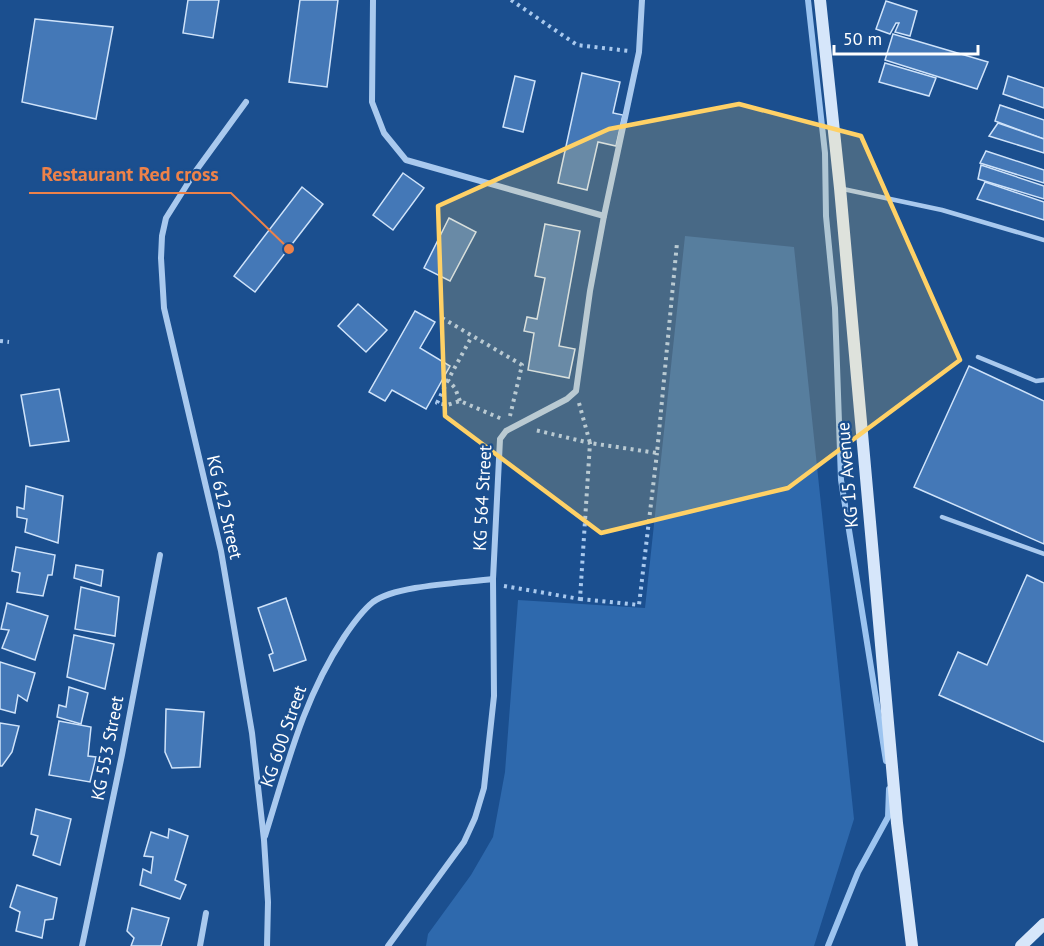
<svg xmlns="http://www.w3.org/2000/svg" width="1044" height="946" font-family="'PT Sans',sans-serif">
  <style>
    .green { fill: #2e69ad }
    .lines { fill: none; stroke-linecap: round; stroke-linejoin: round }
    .stream { stroke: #9cc4f0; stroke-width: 6 }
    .building { fill: #4478b7; stroke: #cfe3fa; stroke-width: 1.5 }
    .path { stroke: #a9c9ee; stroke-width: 4; stroke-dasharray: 3 4.5; stroke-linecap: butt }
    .service { stroke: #a9c9ee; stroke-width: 4.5 }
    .minor { stroke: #a9c9ee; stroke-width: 6 }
    .secondary { stroke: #d6e6fa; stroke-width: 12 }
    .marked { fill: #ffd166; fill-opacity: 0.2; stroke: #ffd166; stroke-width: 4.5; stroke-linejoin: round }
    .labels { text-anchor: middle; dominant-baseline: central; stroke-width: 4.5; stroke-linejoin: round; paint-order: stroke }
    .street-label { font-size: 18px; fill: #fff; stroke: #1b4f8f }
    .leader { fill: none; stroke: #ee8249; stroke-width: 2 }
    .callout-dot { fill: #ee8249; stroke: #1b4f8f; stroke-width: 2 }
    .callout-label { font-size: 20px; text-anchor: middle; font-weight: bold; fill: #ee8249; stroke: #1b4f8f; stroke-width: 4.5; stroke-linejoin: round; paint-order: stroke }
  </style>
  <rect width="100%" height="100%" fill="#1b4f8f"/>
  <path class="green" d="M685,236L794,247L854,819L814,946H426L428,934L471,875L493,837L505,772L518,600L645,608Z"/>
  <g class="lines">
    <g class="stream">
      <path d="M808,0L825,153L826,216L835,308L841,480L886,761"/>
      <path d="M828,946L858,872L888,817L889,789"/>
    </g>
  </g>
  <g class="building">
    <path d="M188,0H219L213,38L183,33Z"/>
    <path d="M300,0H338L327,87L289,82Z"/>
    <path d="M886,1L917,11L910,36L895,32L899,23H896L890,34L876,29Z"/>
    <path d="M35,19L113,27L96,119L22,102Z"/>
    <path d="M893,34L988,62L977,89L885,60Z"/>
    <path d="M885,63L936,78L929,96L879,82Z"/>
    <path d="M582,73L620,82L613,113L623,115L616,146L598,142L587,190L558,183Z"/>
    <path d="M515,76L535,81L523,132L503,127Z"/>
    <path d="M1008,76L1044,88V108L1003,94Z"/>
    <path d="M1000,105L1044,120V139L995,121Z"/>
    <path d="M998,123L1044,139V153L989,136Z"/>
    <path d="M986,151L1044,170V183L980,163Z"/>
    <path d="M981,165L1044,186V199L978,179Z"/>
    <path d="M403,173L424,188L393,230L373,215Z"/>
    <path d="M985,182L1044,202V220L977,199Z"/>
    <path d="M302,187L323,204L255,292L234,276Z"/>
    <path d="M449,218L476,232L450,281L424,268Z"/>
    <path d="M545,224L580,231L559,346L575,349L569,378L528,370L534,333L524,331L527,317L537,319L545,278L535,276Z"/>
    <path d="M358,304L387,330L366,352L338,326Z"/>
    <path d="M415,311L435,322L420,348L450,366L426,409L392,390L385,401L369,392Z"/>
    <path d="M969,366L1044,401V544L914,487Z"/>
    <path d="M59,389L69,441L30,446L21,395Z"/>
    <path d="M26,486L63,496L58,543L25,532L27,519L17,517V507L24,509Z"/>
    <path d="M16,547L55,555L52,575H48L43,596L17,592L20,573L12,571Z"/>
    <path d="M76,565L103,570L101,586L74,578Z"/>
    <path d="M1027,575L1044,583V742L939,695L958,652L987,665Z"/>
    <path d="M81,587L119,597L115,636L75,629Z"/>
    <path d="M286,598L306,660L274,671L269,655L273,653L258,608Z"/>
    <path d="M7,603L48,616L35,660L2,648L9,630L1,629Z"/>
    <path d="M74,635L114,644L105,689L67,677Z"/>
    <path d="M0,662L35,673L27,701L18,695L15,713L0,709Z"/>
    <path d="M69,687L88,693L81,724L57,717L59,705L66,707Z"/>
    <path d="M166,709L204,712L200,767L172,768L165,752Z"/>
    <path d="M59,721L91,727L88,756L96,757L90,782L49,775Z"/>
    <path d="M0,723L19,726L12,752L2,766H0Z"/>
    <path d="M36,809L71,819L60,865L33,855L38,836L31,834Z"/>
    <path d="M169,829L188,836L175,880L186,885L180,899L140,885L143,869L151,873L153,857L144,856L151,832L168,838Z"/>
    <path d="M17,885L57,898L53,919L45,920L42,938L16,931L20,912L10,907Z"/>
    <path d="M132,908L169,918L161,946H131L134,938L127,931Z"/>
  </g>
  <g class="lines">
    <g class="path">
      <path d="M511,0L577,45L629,51"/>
      <path d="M442,318L522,365L510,416"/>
      <path d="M0,341L9,342"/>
      <path d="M448,380L437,403L447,405L460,401L502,419"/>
      <path d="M460,401L455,388L448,380L472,336"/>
      <path d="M579,403L590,443L657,453L677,243"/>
      <path d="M504,586L580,599L590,443L535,430"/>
      <path d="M580,599L639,605L657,453"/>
    </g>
    <g class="service">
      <path d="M843,189L942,210L1044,240"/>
      <path d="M978,357L1036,381L1044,380"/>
      <path d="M942,517L1044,554"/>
    </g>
    <g class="minor">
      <path d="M373,0L372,102L384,133L406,160L604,216"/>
      <path d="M246,102L195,172L166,218L162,236L161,258L164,308L221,551L252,733L264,840L268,902L267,946"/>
      <path d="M265,836C287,766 303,699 344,637C352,625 362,611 373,602C396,585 464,583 493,579"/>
      <path d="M82,946L122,755L160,555"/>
      <path d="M200,946L206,913"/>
      <path d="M388,946L464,842L475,818L484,788L494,696L493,579L500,439L506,431L567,399L576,391L590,291L604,216L639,52L642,0"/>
    </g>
    <g class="secondary">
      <path d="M820,0L840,188L897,823L912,946"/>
      <path d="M1021,946L1044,924"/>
    </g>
  </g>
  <path class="marked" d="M739,104L861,136L960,360L788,488L601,533L445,416L438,206L609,129Z"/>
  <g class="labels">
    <g class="street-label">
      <text transform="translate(847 475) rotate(-95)">KG 15 Avenue</text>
      <text transform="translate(482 498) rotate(-87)">KG 564 Street</text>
      <text transform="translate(225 507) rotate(77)">KG 612 Street</text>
      <text transform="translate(283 736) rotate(-71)">KG 600 Street</text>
      <text transform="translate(107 748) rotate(-79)">KG 553 Street</text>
    </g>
  </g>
  <path class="leader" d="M289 249L231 193H29"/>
  <circle class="callout-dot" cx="289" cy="249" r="6"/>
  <g class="callout-label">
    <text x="130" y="181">Restaurant Red cross</text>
  </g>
  <path d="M834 45v9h144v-9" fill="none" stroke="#ffffff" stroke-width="3"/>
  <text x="843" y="45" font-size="18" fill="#ffffff" stroke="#1b4f8f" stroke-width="4.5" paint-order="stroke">50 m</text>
</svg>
